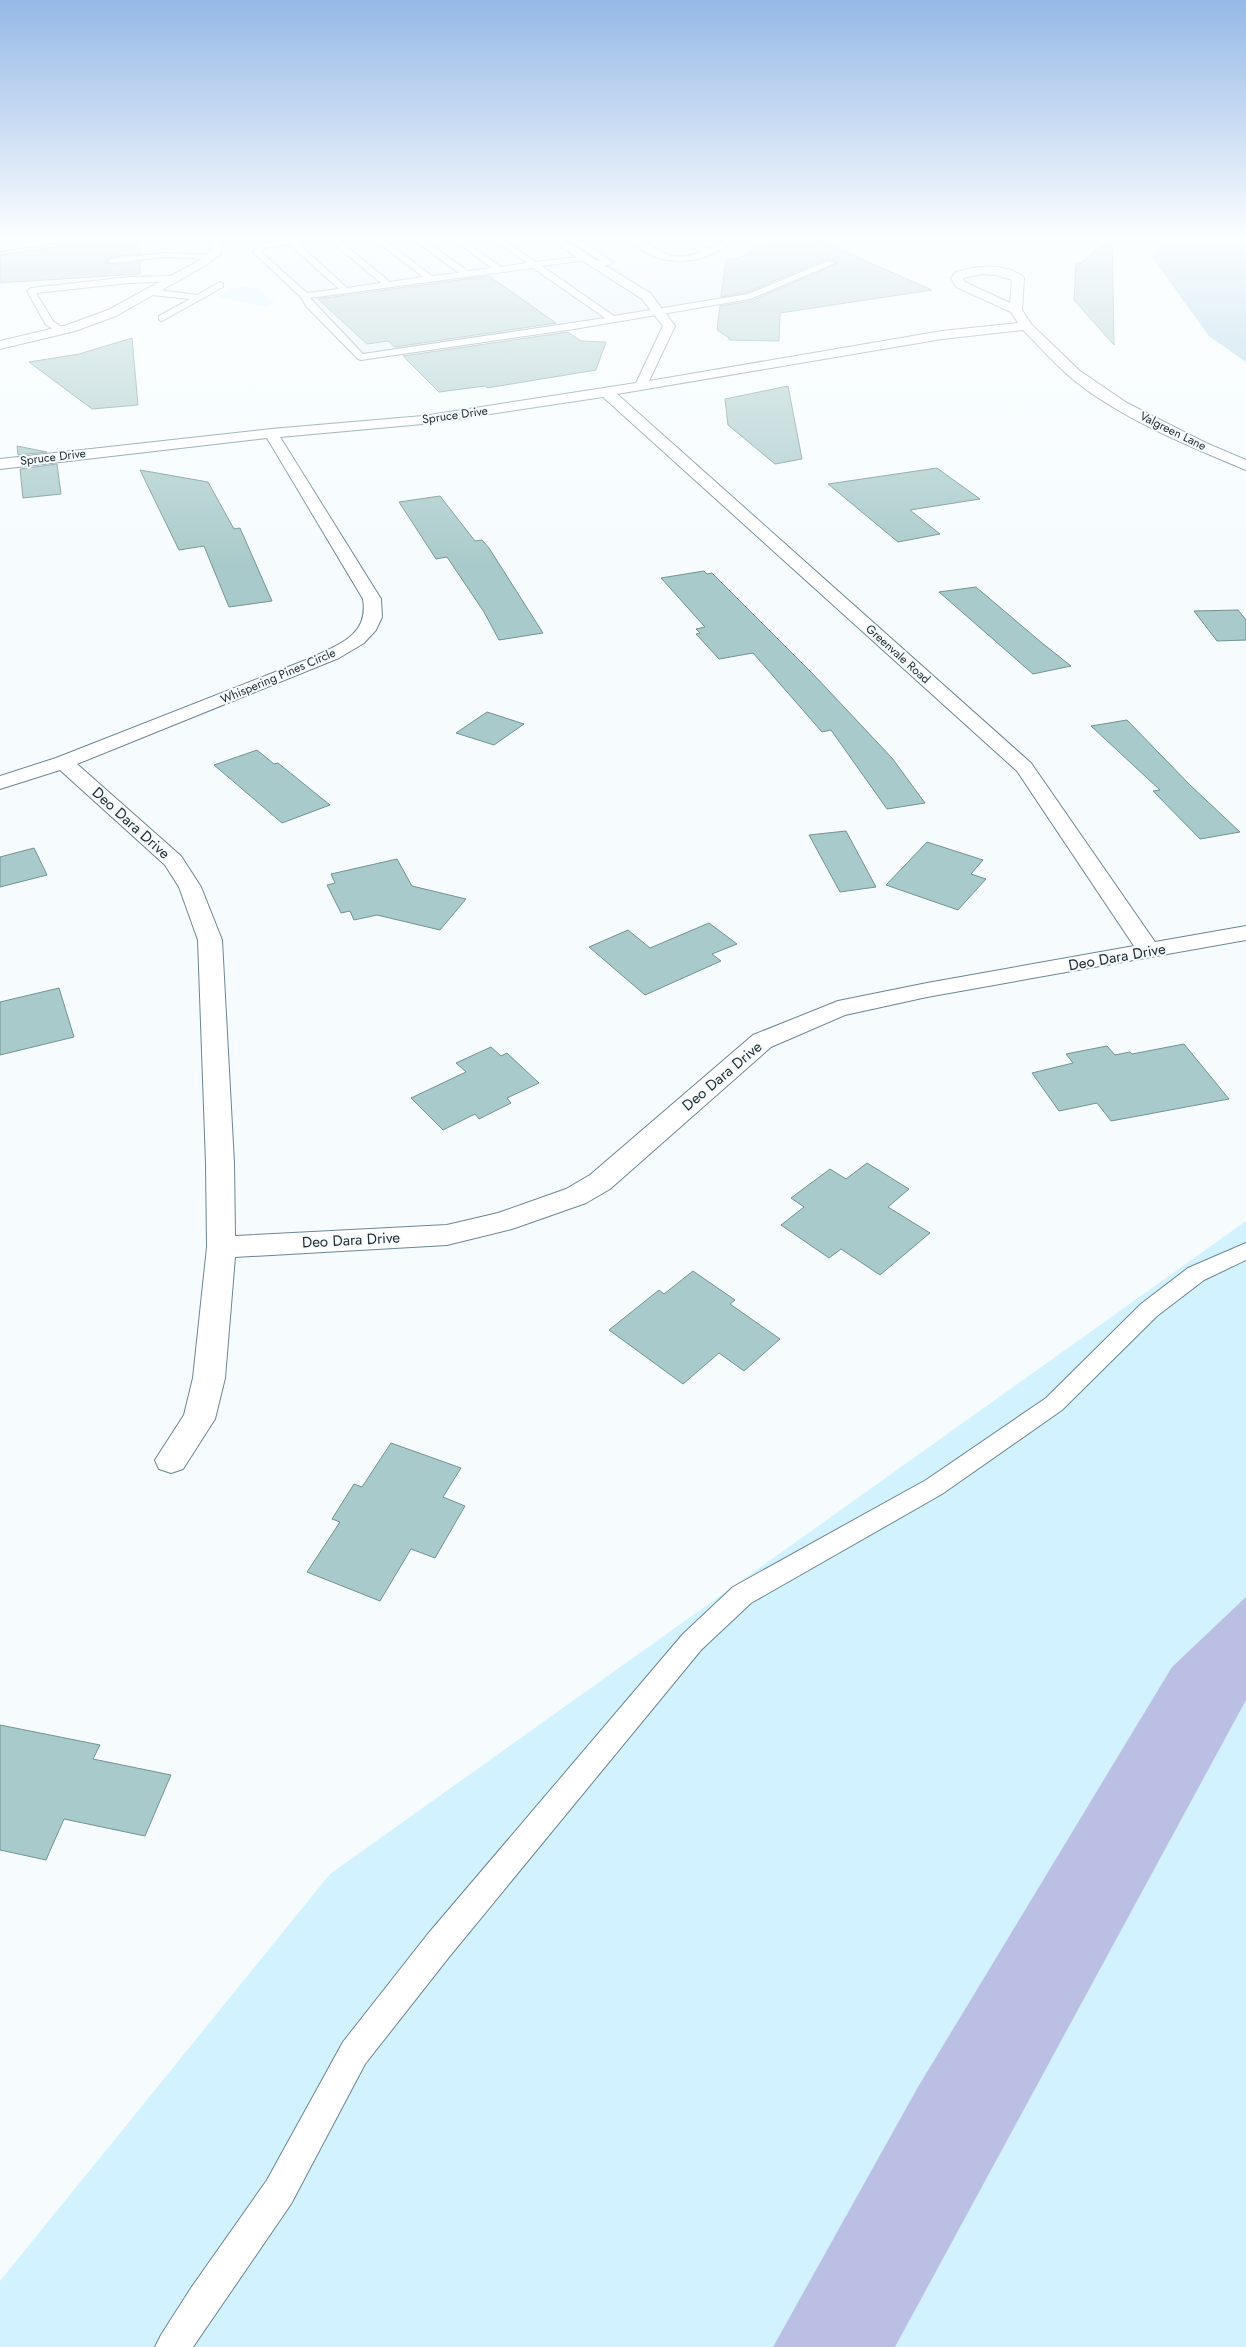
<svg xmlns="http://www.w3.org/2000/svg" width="1246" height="2347" font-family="Jost,sans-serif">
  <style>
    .built { fill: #e1f1f7 }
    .green { fill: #d2f2ff }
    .forest { fill: #a4cfe0 }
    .water { fill: #babfe3 }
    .building { fill: #a9caca; stroke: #729293 }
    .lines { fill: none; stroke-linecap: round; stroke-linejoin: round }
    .lane-casing { stroke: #6b8692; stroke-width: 2 }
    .street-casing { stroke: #6b8692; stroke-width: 2 }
    .lane { fill: #fff; fill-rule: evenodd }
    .street { fill: #fff; fill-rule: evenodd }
    .labels { text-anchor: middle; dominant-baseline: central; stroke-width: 4; stroke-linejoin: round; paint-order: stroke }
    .far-street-label { font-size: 12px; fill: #212d31; stroke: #f6fcfe }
    .street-label { font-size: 15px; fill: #212d31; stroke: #f6fcfe }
  </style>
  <rect width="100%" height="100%" fill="#f6fcfe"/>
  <g class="built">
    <path d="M26,237H886L807,282L778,292L363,354L249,255L0,273V241Z"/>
    <path d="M1012,237H1164L1152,257Z"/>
  </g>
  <g class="green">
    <path d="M242,287L258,288L274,303L266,307L218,297L232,288Z"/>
    <path d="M1246,1221V2347H0V2281L330,1874Z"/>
  </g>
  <path class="forest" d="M1164,237H1246V362L1209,336L1152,257Z"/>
  <path class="water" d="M1246,1597V1700L895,2347H773L918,2087L1172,1667Z"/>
  <g class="building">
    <path d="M121,237H140V254L111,257L105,262L111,265L140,262V274L0,283V255Z"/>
    <path d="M775,237H812L932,290L780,313L779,341L729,340V338L717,330L720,306L751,301L837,264L836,261L827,259L747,292L721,297L726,260L739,258Z"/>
    <path d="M1112,237L1114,345L1074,300L1076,263H1081Z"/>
    <path d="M489,276L556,323L395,347L388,341L367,344L318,299Z"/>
    <path d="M568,332L581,341L606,342L596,370L487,388L485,386L439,392L403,356Z"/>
    <path d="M132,338L138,405L92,409L29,362L79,354Z"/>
    <path d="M788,386L802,459L775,464L728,425L725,399Z"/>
    <path d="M17,446L47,452L18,455Z"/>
    <path d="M57,464L61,494L23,498L20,469Z"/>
    <path d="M937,468L980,499L910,510L940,534L898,542L828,484Z"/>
    <path d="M140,470L208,482L234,529L240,528L272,601L229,607L204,546L179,550Z"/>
    <path d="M440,496L475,541L482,540L489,548L543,633L499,640L484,612L447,557L436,559L399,502Z"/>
    <path d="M704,571L707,574L712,573L813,674L892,758L925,803L887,809L831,730L822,732L753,653L719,659L696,634L700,633L696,629L705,627L661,578Z"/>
    <path d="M976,587L1042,643L1071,666L1033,674L939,592Z"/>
    <path d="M1238,610L1246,620V640L1217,641L1194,611Z"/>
    <path d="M487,712L524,724L494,745L456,733Z"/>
    <path d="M1127,720L1190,785L1240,832L1200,839L1153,791L1160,790L1091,726Z"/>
    <path d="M257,750L274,764L278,763L330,805L282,823L214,765Z"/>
    <path d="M846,831L876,887L840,892L809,835Z"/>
    <path d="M927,842L983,860L971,874L986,879L958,910L886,885Z"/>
    <path d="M34,848L47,875L0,887V857Z"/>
    <path d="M397,859L412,886L466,899L440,930L377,915L354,920L350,911L341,913L327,885L335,883L331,874Z"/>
    <path d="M709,923L737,944L712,954L721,961L645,995L589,947L628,930L650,948Z"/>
    <path d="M59,988L74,1037L0,1055V1002Z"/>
    <path d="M1184,1044L1229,1099L1111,1121L1097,1103L1059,1111L1032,1073L1073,1063L1066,1054L1107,1046L1115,1055L1130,1052L1132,1054Z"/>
    <path d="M491,1047L501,1056L507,1053L539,1083L507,1098L511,1103L479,1119L475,1114L443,1130L411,1098L466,1072L456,1063Z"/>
    <path d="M867,1163L909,1189L888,1207L930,1233L880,1275L841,1249L829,1258L781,1225L804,1207L791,1198L830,1169L846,1179Z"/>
    <path d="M693,1271L735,1300L730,1304L780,1339L744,1371L719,1353L683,1384L609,1330L659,1290L664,1294Z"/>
    <path d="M391,1443L461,1468L443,1497L465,1506L435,1558L411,1549L380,1601L307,1572L340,1522L332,1519L354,1484L362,1487Z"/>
    <path d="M0,1725L100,1745L93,1759L171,1775L145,1836L64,1819L46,1860L0,1850Z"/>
  </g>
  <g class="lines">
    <defs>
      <g id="lane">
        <path d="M63,237H85L81,239L0,251V247L3,246L0,245V241L17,244Z"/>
        <path d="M302,237H322L298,243L347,288L381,283L326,237H335L390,282L423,277L371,237H380L432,276L459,273L410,237H419L468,271L492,268L450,237H459L501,267L527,263L490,237H499L536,262L588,256V260H585L542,266L614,316L748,294L828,261L835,263L750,299L574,329L361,360L358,359L306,306L301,297L253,252L257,244ZM289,244L339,289L307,293L261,252L263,248ZM533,268L605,318L363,354L310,298Z"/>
        <path d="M564,237H574L613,262L609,265L592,266V262L601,261Z"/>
        <path d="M625,237C656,237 660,268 701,252L675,237H685L708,249L731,237H741C735,243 725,247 718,251C684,268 653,263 625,237Z"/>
        <path d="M1052,237L1090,239L1093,237H1102L1092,244Z"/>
        <path d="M165,253L210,255L214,257L210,259L165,257L111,263L107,261L111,259Z"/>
        <path d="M174,276L177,277V281L129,283L36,293L53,321L67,331L62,334L46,325L27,291L31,288L129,277Z"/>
        <path d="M220,282L223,283V287L162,321L159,320V316L190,299L152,295L148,292L152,289L197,295Z"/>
        <path d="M1246,1243V1260L1204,1280L1157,1316L1062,1410L942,1494L751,1603L701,1650L449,1957L365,2064L291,2204L193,2347H155L161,2335L191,2288L267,2180L343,2042L427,1935L683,1634L733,1587L926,1480L1046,1398L1141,1304L1188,1268Z"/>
      </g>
      <g id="street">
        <path d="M206,237H217L222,245L221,253L208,264L116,316L75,331L0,349V341L67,325L108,310L200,260L211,250Z"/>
        <path d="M546,237H559L650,293L673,323L675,326L649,381L942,331L1018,323L1011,312L956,287L951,278L956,272C975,266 1008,262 1024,278L1022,310L1031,324L1080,371L1127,403L1206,443L1246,460V470L1241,468C1186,445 1114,415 1069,376C1053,362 1038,345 1023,330L942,339L617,394L1031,763L1155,942L1246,926V940L927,997L845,1015L771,1047L610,1189L586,1203L512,1229L447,1245L235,1257L225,1378L215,1419L183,1469L171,1473L159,1469L155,1460L184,1415L193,1378L207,1247L206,1163L198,940L179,887L165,865L60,770L0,789V776L56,758L311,658C340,644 369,635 363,599L267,438L0,469V459L271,429L423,416L636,383L663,326L642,299ZM982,274L996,275L1012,280L1010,303L965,282L963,278ZM603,397L1017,771L1134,946L927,983L838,1001L753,1035L590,1175L566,1189L498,1213L447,1225L235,1236L234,1163L222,940L201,887L181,856L77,764L339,658L364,643L376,630L382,617L381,599L280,437L423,424Z"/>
      </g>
    </defs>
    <use href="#lane" class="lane-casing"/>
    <use href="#street" class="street-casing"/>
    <use href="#lane" class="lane"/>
    <use href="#street" class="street"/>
  </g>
  <linearGradient id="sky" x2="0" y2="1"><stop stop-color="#95b8e6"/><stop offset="0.42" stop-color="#fbfeff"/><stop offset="1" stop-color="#fbfeff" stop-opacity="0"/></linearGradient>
  <rect width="1246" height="566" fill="url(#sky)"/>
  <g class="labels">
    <g class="far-street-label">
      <text transform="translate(455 415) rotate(-8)">Spruce Drive</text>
      <text transform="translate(1173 431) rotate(26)">Valgreen Lane</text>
      <text transform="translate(53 457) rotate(-7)">Spruce Drive</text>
      <text transform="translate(898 654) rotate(42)">Greenvale Road</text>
      <text transform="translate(278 676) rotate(-23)">Whispering Pines Circle</text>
    </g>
    <g class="street-label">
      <text transform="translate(131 823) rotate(42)">Deo Dara Drive</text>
      <text transform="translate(1117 957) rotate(-10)">Deo Dara Drive</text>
      <text transform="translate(722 1076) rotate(-40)">Deo Dara Drive</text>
      <text transform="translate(351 1240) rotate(-3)">Deo Dara Drive</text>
    </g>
  </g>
</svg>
